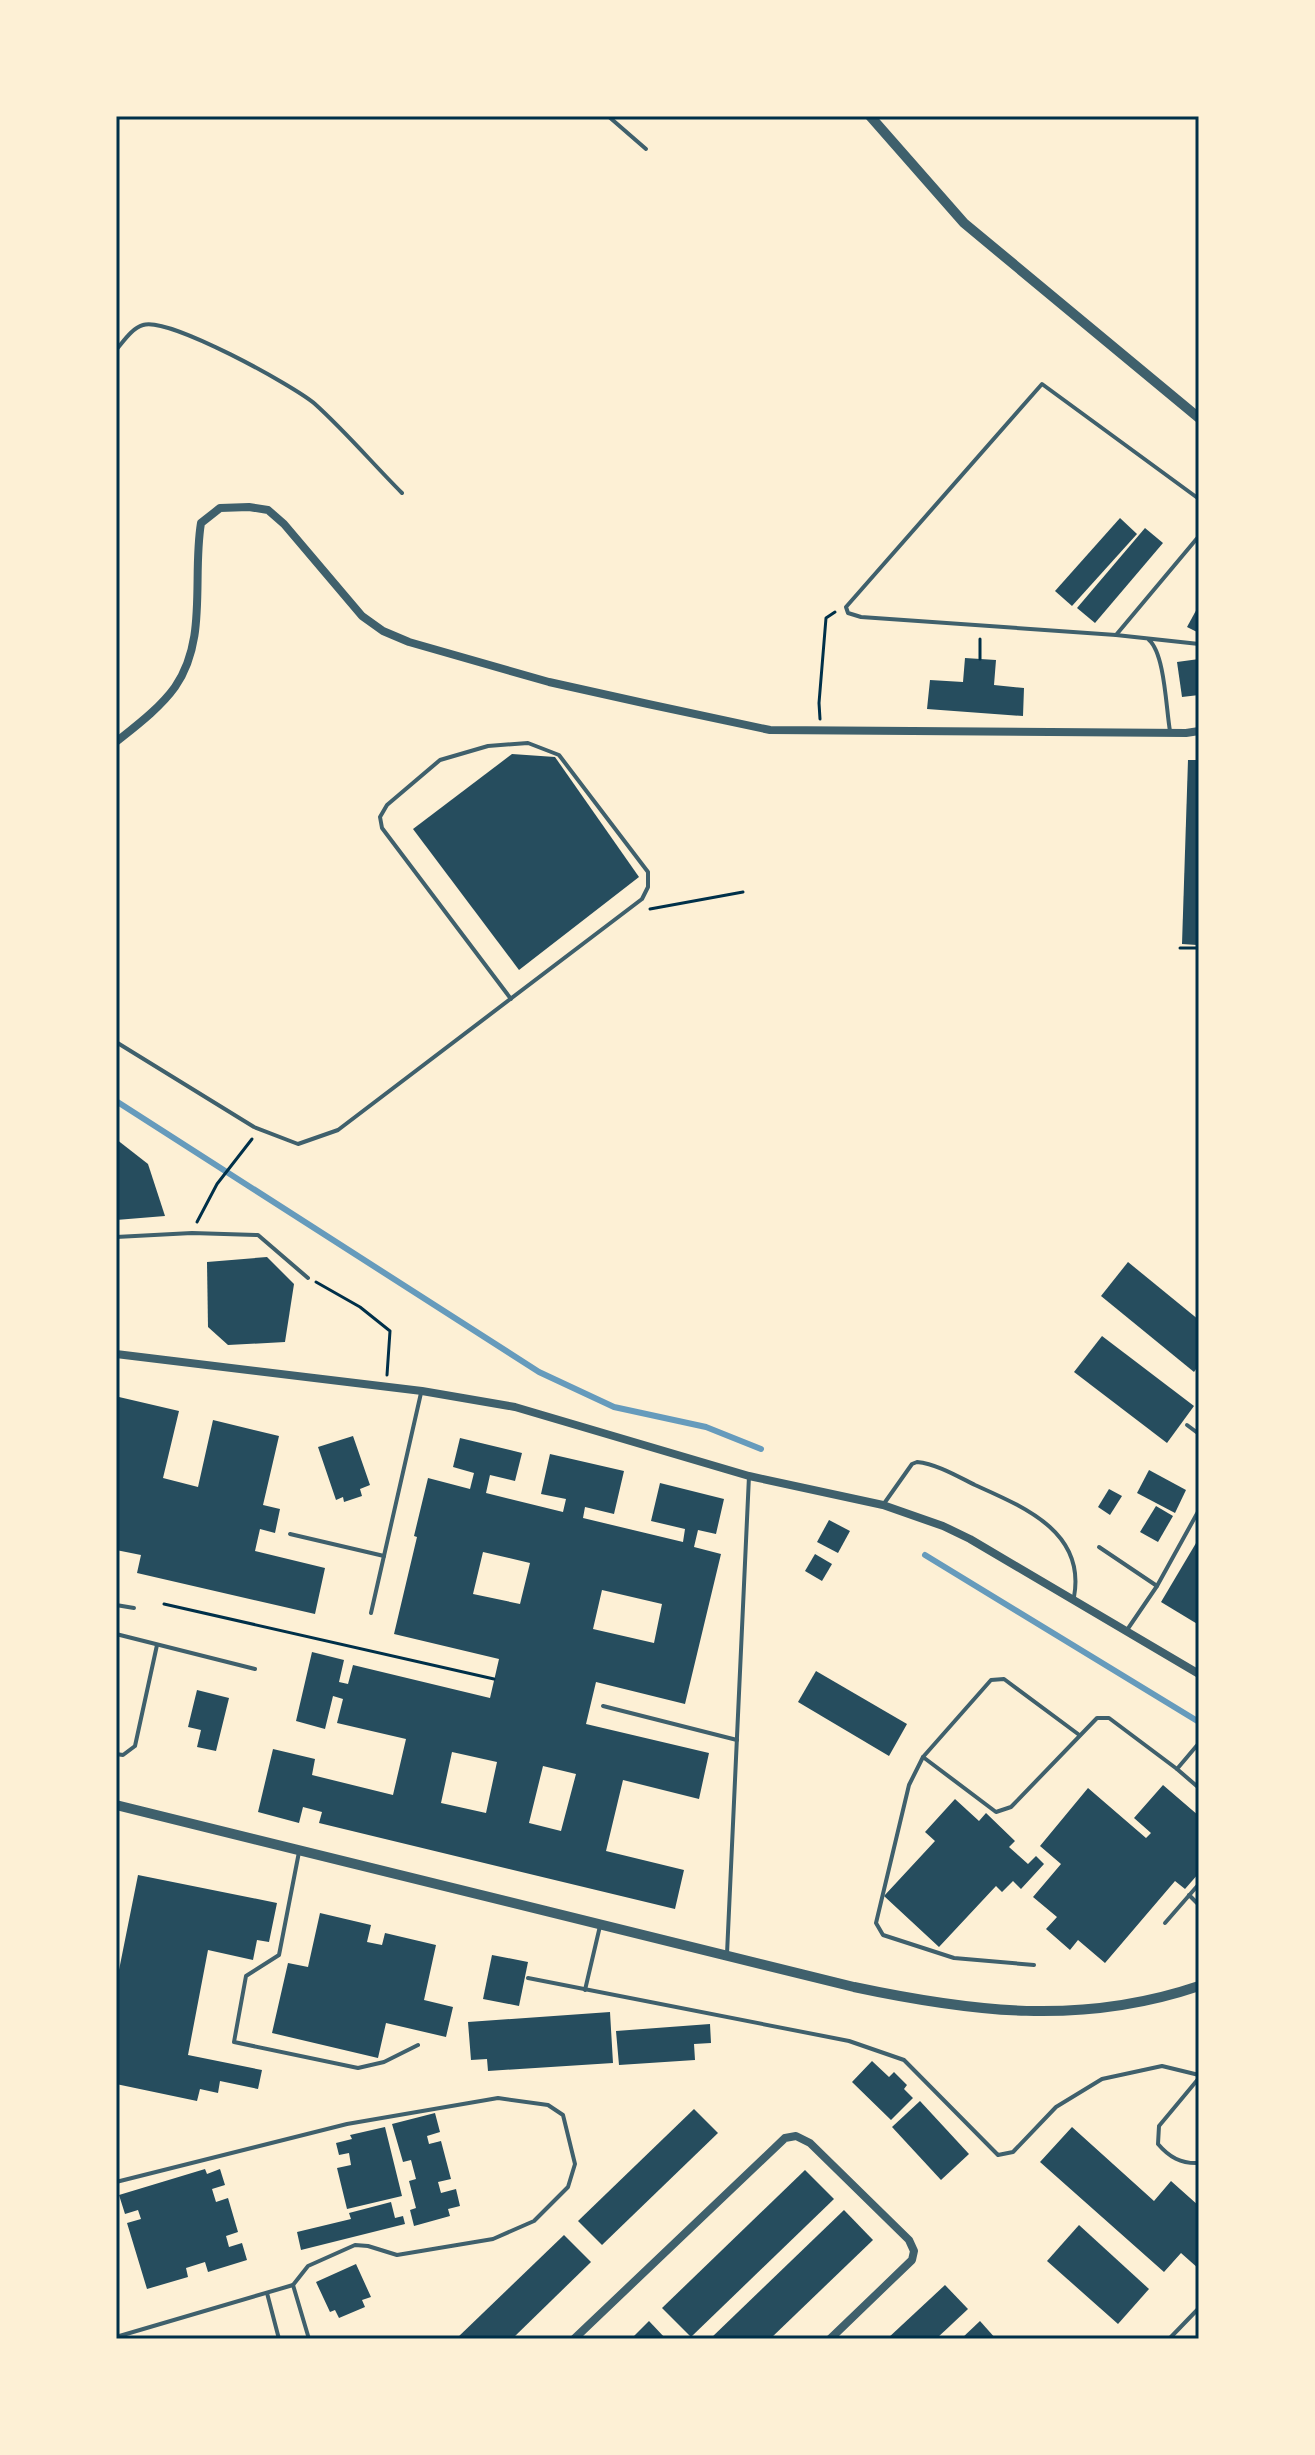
<svg xmlns="http://www.w3.org/2000/svg" width="1315" height="2455" font-family="'Open Sans',sans-serif">
  <style>
    .lines { fill: none; stroke-linecap: round; stroke-linejoin: round }
    .stream { stroke: #669bbc; stroke-width: 6 }
    .building { fill: #264d5e; fill-rule: evenodd }
    .path { stroke: #003049; stroke-width: 3 }
    .service { stroke: #3f606c; stroke-width: 4 }
    .minor { stroke: #3f606c; stroke-width: 8 }
    .tertiary { stroke: #3f606c; stroke-width: 10 }
    .neatline { fill: none; stroke: #003049; stroke-width: 3 }
  </style>
  <rect width="100%" height="100%" fill="#fdf0d5"/>
  <g class="lines">
    <g class="stream">
      <path d="M116,1101L539,1372L614,1407L706,1427L761,1449"/>
      <path d="M925,1555L1199,1722"/>
    </g>
  </g>
  <g class="building">
    <path d="M1120,518L1137,534L1072,606L1055,591Z"/>
    <path d="M1145,528L1163,543L1095,623L1077,608Z"/>
    <path d="M1199,605V633L1187,627Z"/>
    <path d="M965,658L996,660L994,685L1024,688L1023,716L927,709L930,680L963,682Z"/>
    <path d="M1199,659V695L1182,697L1177,662Z"/>
    <path d="M512,754L555,757L639,877L519,970L413,829Z"/>
    <path d="M1188,760H1199L1197,945L1182,944Z"/>
    <path d="M116,1139L148,1164L165,1216L116,1220Z"/>
    <path d="M267,1257L294,1284L285,1342L228,1345L208,1327L207,1262Z"/>
    <path d="M1128,1262L1199,1320V1365L1194,1372L1101,1296Z"/>
    <path d="M1102,1336L1194,1406L1167,1443L1074,1372Z"/>
    <path d="M119,1397L179,1411L163,1478L198,1487L213,1420L279,1436L263,1505L280,1509L275,1533L260,1529L255,1551L325,1568L315,1614L137,1573L141,1555L116,1550V1410Z"/>
    <path d="M353,1436L370,1485L360,1489L362,1496L344,1502L343,1497L336,1500L318,1447Z"/>
    <path d="M460,1438L522,1453L515,1481L490,1475L486,1493L563,1512L566,1499L541,1494L550,1454L624,1471L614,1514L585,1507L583,1518L683,1542L685,1529L651,1521L660,1483L724,1499L716,1534L698,1530L694,1547L721,1554L685,1704L596,1682L586,1724L709,1753L699,1799L623,1780L606,1851L684,1870L675,1909L319,1823L322,1812L303,1807L299,1823L258,1812L273,1749L315,1759L312,1775L393,1795L406,1739L337,1723L343,1699L333,1696L325,1729L296,1721L312,1652L344,1660L339,1682L348,1684L353,1665L490,1698L499,1659L394,1634L417,1537L414,1536L428,1478L470,1489L474,1473L453,1467ZM483,1552L530,1563L520,1604L473,1594ZM602,1590L662,1604L654,1643L593,1629ZM452,1752L497,1762L486,1813L441,1803ZM543,1766L576,1774L561,1831L529,1823Z"/>
    <path d="M1149,1470L1186,1490L1175,1513L1137,1493Z"/>
    <path d="M1109,1489L1122,1496L1110,1515L1098,1507Z"/>
    <path d="M1156,1506L1173,1516L1158,1542L1140,1532Z"/>
    <path d="M829,1520L850,1531L838,1553L817,1542Z"/>
    <path d="M1199,1538V1625L1161,1602Z"/>
    <path d="M815,1554L832,1564L822,1581L805,1571Z"/>
    <path d="M816,1671L907,1724L889,1756L798,1702Z"/>
    <path d="M197,1690L229,1698L216,1751L197,1747L201,1730L188,1727Z"/>
    <path d="M1163,1785L1199,1816V1873L1185,1889L1175,1881L1105,1963L1078,1940L1070,1950L1046,1929L1057,1917L1033,1897L1061,1864L1040,1846L1088,1788L1146,1838L1151,1833L1134,1818Z"/>
    <path d="M955,1799L979,1821L986,1813L1015,1841L1009,1847L1028,1864L1036,1856L1044,1864L1021,1889L1013,1881L1002,1892L996,1886L939,1947L884,1896L935,1841L925,1832Z"/>
    <path d="M138,1875L277,1903L269,1942L257,1940L253,1960L208,1950L188,2055L262,2070L258,2089L220,2081L218,2093L200,2089L197,2101L116,2084L119,2057L116,2056V1985Z"/>
    <path d="M320,1913L371,1925L367,1942L382,1945L385,1933L436,1945L424,2000L453,2007L446,2037L386,2023L378,2058L272,2033L288,1963L308,1967Z"/>
    <path d="M492,1955L528,1962L519,2006L483,1999Z"/>
    <path d="M610,2012L613,2063L488,2071L487,2059L471,2060L468,2022Z"/>
    <path d="M710,2024L711,2043L694,2044L695,2060L619,2065L616,2031Z"/>
    <path d="M872,2061L889,2077L894,2072L907,2085L904,2089L913,2098L891,2120L852,2082Z"/>
    <path d="M920,2101L969,2154L941,2180L892,2127Z"/>
    <path d="M694,2109L718,2133L602,2245L578,2221Z"/>
    <path d="M435,2113L440,2132L427,2136L429,2144L441,2141L451,2179L438,2182L441,2193L456,2189L460,2206L448,2209L450,2216L414,2226L410,2210L416,2208L409,2181L416,2179L411,2160L403,2162L392,2124Z"/>
    <path d="M385,2127L402,2196L347,2209L337,2168L351,2165L349,2153L339,2155L336,2143L352,2139L350,2135Z"/>
    <path d="M1072,2127L1154,2201L1171,2181L1199,2206V2269L1181,2253L1164,2272L1040,2162Z"/>
    <path d="M205,2169L207,2174L220,2169L225,2185L212,2189L216,2202L228,2198L238,2232L226,2236L229,2247L242,2243L247,2260L208,2272L205,2262L186,2268L188,2277L147,2289L127,2223L141,2219L138,2210L125,2214L119,2195Z"/>
    <path d="M805,2170L834,2199L691,2337L662,2308Z"/>
    <path d="M391,2202L395,2218L403,2216L405,2224L301,2250L297,2232L351,2219L349,2213Z"/>
    <path d="M844,2210L873,2240L770,2339H710Z"/>
    <path d="M1079,2225L1149,2289L1118,2324L1047,2261Z"/>
    <path d="M564,2235L591,2262L512,2339H456Z"/>
    <path d="M356,2264L371,2297L362,2300L365,2307L339,2318L335,2310L330,2312L316,2282Z"/>
    <path d="M945,2285L968,2309L936,2339H887Z"/>
    <path d="M649,2321L666,2339H631Z"/>
    <path d="M980,2321L996,2339H961Z"/>
  </g>
  <g class="lines">
    <g class="path">
      <path d="M980,639V659"/>
      <path d="M820,719L819,703L826,618L835,612"/>
      <path d="M650,909L743,892"/>
      <path d="M1180,948H1199"/>
      <path d="M197,1222L217,1184L252,1139"/>
      <path d="M316,1282L360,1307L390,1331L387,1375"/>
      <path d="M164,1604L494,1679"/>
    </g>
    <g class="service">
      <path d="M608,116L646,149"/>
      <path d="M116,350C123,342 132,328 143,325C168,316 294,386 315,404C346,432 373,464 402,493"/>
      <path d="M1199,499L1042,384L846,607L848,613L861,617L1116,635L1199,644"/>
      <path d="M1116,635L1199,536"/>
      <path d="M1149,640C1165,654 1166,709 1170,731"/>
      <path d="M116,1042L254,1127L298,1144L338,1130L642,899L648,887V872L559,755L528,743L488,746L440,760L387,805L380,817L382,828L511,999"/>
      <path d="M116,1237L192,1233L258,1235L308,1278"/>
      <path d="M1187,1425L1199,1434"/>
      <path d="M883,1505L912,1464L917,1462C937,1464 957,1476 975,1485C1024,1507 1086,1532 1074,1597"/>
      <path d="M290,1534L384,1556"/>
      <path d="M1099,1547L1157,1586"/>
      <path d="M116,1605L134,1608"/>
      <path d="M371,1613L421,1393"/>
      <path d="M1127,1630L1157,1586L1199,1510"/>
      <path d="M116,1634L255,1669"/>
      <path d="M603,1706L737,1740"/>
      <path d="M1199,1743L1177,1769L1199,1788"/>
      <path d="M116,1754L123,1755L135,1746L157,1645"/>
      <path d="M923,1757L996,1812L1011,1807L1097,1718H1109L1177,1769"/>
      <path d="M299,1852L279,1955L246,1976L234,2042L358,2068L384,2062L418,2045"/>
      <path d="M1189,1895L1199,1905"/>
      <path d="M1165,1923L1199,1884"/>
      <path d="M727,1954L749,1476"/>
      <path d="M1034,1965L954,1958L883,1935L876,1923L909,1785L923,1757L991,1680L1004,1679L1078,1734"/>
      <path d="M528,1978L849,2041L904,2060L998,2155L1013,2152L1056,2107L1102,2079L1162,2066L1199,2075"/>
      <path d="M585,1990L600,1926"/>
      <path d="M1199,2078L1159,2126L1158,2144C1169,2157 1181,2164 1199,2163"/>
      <path d="M116,2182L347,2124L498,2098L548,2105L563,2115L575,2164L568,2187L534,2221L493,2239L397,2255L368,2246L355,2245L308,2266L293,2285L116,2337"/>
      <path d="M293,2285L309,2339"/>
      <path d="M267,2293L279,2339"/>
      <path d="M1169,2339L1199,2308"/>
    </g>
    <g class="minor">
      <path d="M116,742C136,726 160,708 175,687C208,640 192,577 201,523L220,508L249,507L268,510L284,524L362,616L383,631L409,642L549,682L648,704L770,730L1186,733L1199,731"/>
      <path d="M116,1354L422,1391L515,1407L749,1476L883,1505L943,1526L970,1539L1199,1674"/>
      <path d="M574,2339L785,2138L796,2136L810,2143L909,2240L914,2251L912,2260L830,2339"/>
    </g>
    <g class="tertiary">
      <path d="M870,116L964,223L1199,418"/>
      <path d="M116,1805L854,1987C972,2012 1081,2026 1199,1986"/>
    </g>
  </g>
  <rect width="1315" height="2455" fill="none" stroke="#fdf0d5" stroke-width="236"/>
  <rect x="118" y="118" width="1079" height="2219" class="neatline"/>
</svg>
